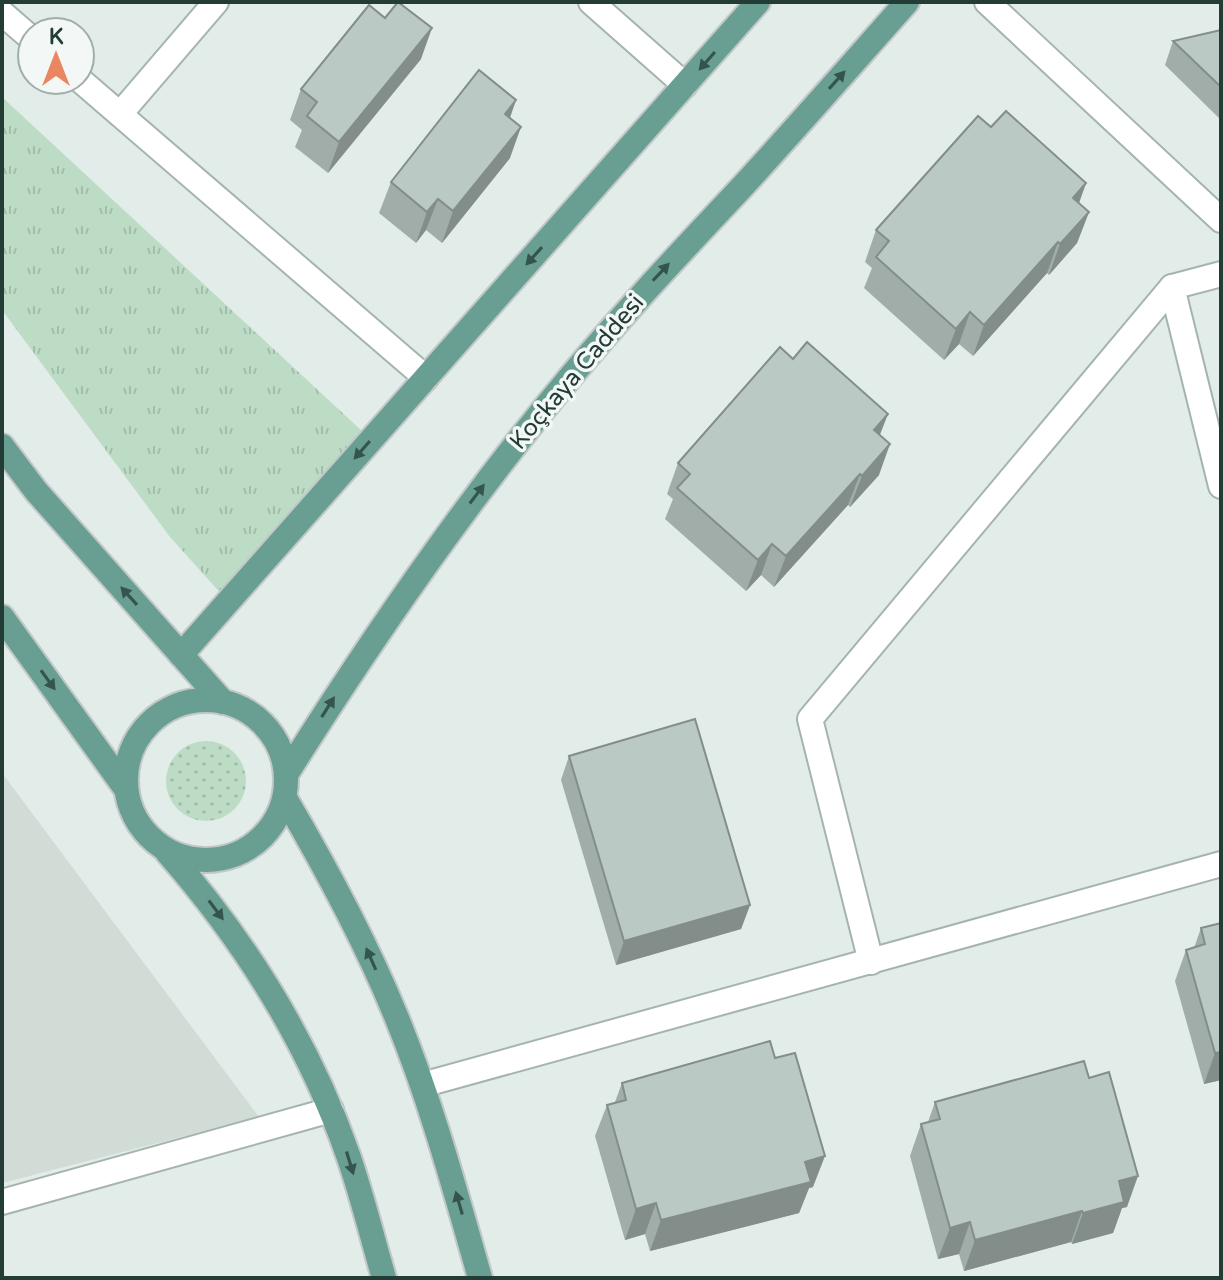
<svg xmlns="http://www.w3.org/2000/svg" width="1223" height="1280" font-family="'Varela Round',sans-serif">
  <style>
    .built { fill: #d1dcd7 }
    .grass { fill: url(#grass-dots) }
    .park { fill: url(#park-tufts) }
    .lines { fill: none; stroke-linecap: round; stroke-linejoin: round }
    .minor-casing { stroke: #a5b4af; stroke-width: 28 }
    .major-casing { stroke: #c1c8c7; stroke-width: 28 }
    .minor { stroke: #fff; stroke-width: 24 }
    .major { stroke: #699f92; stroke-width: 24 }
    .wall { fill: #a1ada9 }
    .shaded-wall { fill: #838d89 }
    .building { fill: #bbc9c4; stroke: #838d89; stroke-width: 2 }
    .oneway { fill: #34554d }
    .labels { text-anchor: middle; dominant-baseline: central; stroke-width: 7; stroke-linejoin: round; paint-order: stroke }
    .street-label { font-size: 24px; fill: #233c36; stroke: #f3f8f6 }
  </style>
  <defs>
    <pattern id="grass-dots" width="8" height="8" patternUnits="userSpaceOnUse" patternTransform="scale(2)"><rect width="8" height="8" fill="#bddcc6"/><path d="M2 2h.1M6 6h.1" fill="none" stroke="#a2beab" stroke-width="1.8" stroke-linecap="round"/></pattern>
    <pattern id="park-tufts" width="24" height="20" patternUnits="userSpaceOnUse" patternTransform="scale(2)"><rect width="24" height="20" fill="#bddcc6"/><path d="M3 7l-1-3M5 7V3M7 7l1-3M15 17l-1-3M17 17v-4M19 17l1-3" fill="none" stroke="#a2beab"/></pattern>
  </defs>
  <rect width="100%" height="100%" fill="#e2ece8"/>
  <path class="built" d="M2,773L259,1117L2,1183Z"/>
  <circle class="grass" cx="206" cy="781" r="40"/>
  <path class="park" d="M2,97L377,445L234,608L170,537L2,310Z"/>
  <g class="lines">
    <defs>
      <g id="minor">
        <path d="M591,2L685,85"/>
        <path d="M987,2L1221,220"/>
        <path d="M2,13L32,39"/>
        <path d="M80,80L426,378"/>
        <path d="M120,114L216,2"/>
        <path d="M1221,274L1172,287L1221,486"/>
        <path d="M871,962L810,719L1172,287"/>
        <path d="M422,1085L1221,864"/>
        <path d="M2,1202L331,1110"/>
      </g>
      <g id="major">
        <path d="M2,446L36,491L223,702"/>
        <path d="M2,617L126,789"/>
        <path d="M181,655L758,2"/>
        <circle cx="206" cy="780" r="80"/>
        <path d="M287,773C374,635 467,500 572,375C626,310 684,249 742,187C798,126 852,64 907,2"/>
        <path d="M285,798C326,868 365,940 396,1016C431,1101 455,1190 480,1278"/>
        <path d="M167,852C246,942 308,1041 348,1155C362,1195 372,1237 384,1278"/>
      </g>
    </defs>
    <use href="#minor" class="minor-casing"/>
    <use href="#major" class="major-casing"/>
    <use href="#minor" class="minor"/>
    <use href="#major" class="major"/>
  </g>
  <g class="wall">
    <path d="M1221,30V120L1165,65L1173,41Z"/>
    <path d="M421,59L328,173L295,147L302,130L290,120L301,89Z"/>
    <path d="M516,100L510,118V158L442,243L426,230L416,243L379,213L391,182Z"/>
    <path d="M991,127L1086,183L1079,203L1089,212L1077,243L1049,275L1047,273L973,356L959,344L944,360L864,288L872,268L865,262L876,230Z"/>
    <path d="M880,435L879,475L850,507L848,505L774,587L761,575L746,591L665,519L673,499L667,494L678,463Z"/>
    <path d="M569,756L750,905L741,929L616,965L561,780Z"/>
    <path d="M1221,923V1080L1204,1084L1175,981L1186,950L1194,948L1201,928Z"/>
    <path d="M622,1083L813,1187L809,1188L799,1213L650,1251L645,1234L625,1240L595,1136L607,1105L615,1102Z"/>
    <path d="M935,1102L1127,1207L1122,1208L1113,1233L1072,1244L1071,1242L964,1271L959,1254L938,1259L910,1156L921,1124L928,1122Z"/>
  </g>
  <g class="shaded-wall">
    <path d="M432,28L421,59L328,173L339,142Z"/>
    <path d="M516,100L505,131V114Z"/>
    <path d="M521,127L510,158L442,243L453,211Z"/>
    <path d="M1086,183L1075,214L1073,198Z"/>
    <path d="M438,199L426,230L416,243L427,212Z"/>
    <path d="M1089,212L1077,243L1049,275L1060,244Z"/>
    <path d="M1058,242L1047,273L973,356L984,325Z"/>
    <path d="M970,312L959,344L944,360L956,329Z"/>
    <path d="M888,414L876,445L874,430Z"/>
    <path d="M890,444L879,475L850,507L862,476Z"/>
    <path d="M860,474L848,505L774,587L786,556Z"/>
    <path d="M772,544L761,575L746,591L758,560Z"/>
    <path d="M750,905L741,929L616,965L624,941Z"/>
    <path d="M1221,1052V1080L1204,1084L1215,1053Z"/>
    <path d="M825,1156L813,1187L809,1188L799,1213L650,1251L661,1220L805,1162Z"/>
    <path d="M1138,1176L1127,1207L1122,1208L1113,1233L1072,1244L1083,1213L1119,1181Z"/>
    <path d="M656,1203L645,1234L625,1240L636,1209Z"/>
    <path d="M1082,1211L1071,1242L964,1271L975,1240Z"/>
    <path d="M970,1222L959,1254L938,1259L950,1228Z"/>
  </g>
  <g class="building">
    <path d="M398,2L432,28L339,142L307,116L317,102L301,89L369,5L385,18Z"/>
    <path d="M1221,30V87L1173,41Z"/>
    <path d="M479,70L516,100L505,114L521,127L453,211L438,199L427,212L391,182Z"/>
    <path d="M1006,111L1086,183L1073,198L1089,212L1060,244L1058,242L984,325L970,312L956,329L876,257L889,241L876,230L978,116L991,127Z"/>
    <path d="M807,342L888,414L874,430L890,444L862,476L860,474L786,556L772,544L758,560L677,488L690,474L678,463L780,347L793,359Z"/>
    <path d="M695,719L750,905L624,941L569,756Z"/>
    <path d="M1221,923V1052L1215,1053L1186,950L1205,944L1201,928Z"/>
    <path d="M770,1041L775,1058L795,1053L825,1156L805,1162L811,1182L661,1220L656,1203L636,1209L607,1105L626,1100L622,1083Z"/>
    <path d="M1084,1061L1089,1078L1109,1072L1138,1176L1119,1181L1124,1202L1083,1213L1082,1211L975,1240L970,1222L950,1228L921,1124L940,1119L935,1102Z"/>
  </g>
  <defs><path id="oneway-solid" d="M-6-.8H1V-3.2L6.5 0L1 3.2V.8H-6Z" transform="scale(2)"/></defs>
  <g class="oneway">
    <use href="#oneway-solid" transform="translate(707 61) rotate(131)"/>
    <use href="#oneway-solid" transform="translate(837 80) rotate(-48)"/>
    <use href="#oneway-solid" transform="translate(534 256) rotate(132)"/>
    <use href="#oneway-solid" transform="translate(661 272) rotate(-47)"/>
    <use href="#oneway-solid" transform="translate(362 450) rotate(131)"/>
    <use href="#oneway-solid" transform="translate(477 494) rotate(-53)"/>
    <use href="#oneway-solid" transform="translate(129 596) rotate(-132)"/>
    <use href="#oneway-solid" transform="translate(48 680) rotate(54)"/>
    <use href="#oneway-solid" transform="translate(328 707) rotate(-58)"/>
    <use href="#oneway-solid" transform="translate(216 910) rotate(53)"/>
    <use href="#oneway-solid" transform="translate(371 959) rotate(-114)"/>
    <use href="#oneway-solid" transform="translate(350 1163) rotate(73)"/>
    <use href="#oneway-solid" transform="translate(459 1203) rotate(-106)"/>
  </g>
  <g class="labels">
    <g class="street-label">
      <text transform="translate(577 372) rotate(-50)">Koçkaya Caddesi</text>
    </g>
  </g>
  <rect width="1223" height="1280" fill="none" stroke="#233c36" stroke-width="8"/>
  <g transform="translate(56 56)"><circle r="38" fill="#f3f8f6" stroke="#a0ada9" stroke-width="2"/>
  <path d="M0-6L14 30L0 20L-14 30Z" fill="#eb8662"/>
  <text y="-12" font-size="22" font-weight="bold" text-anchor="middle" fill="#233c36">K</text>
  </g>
</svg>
